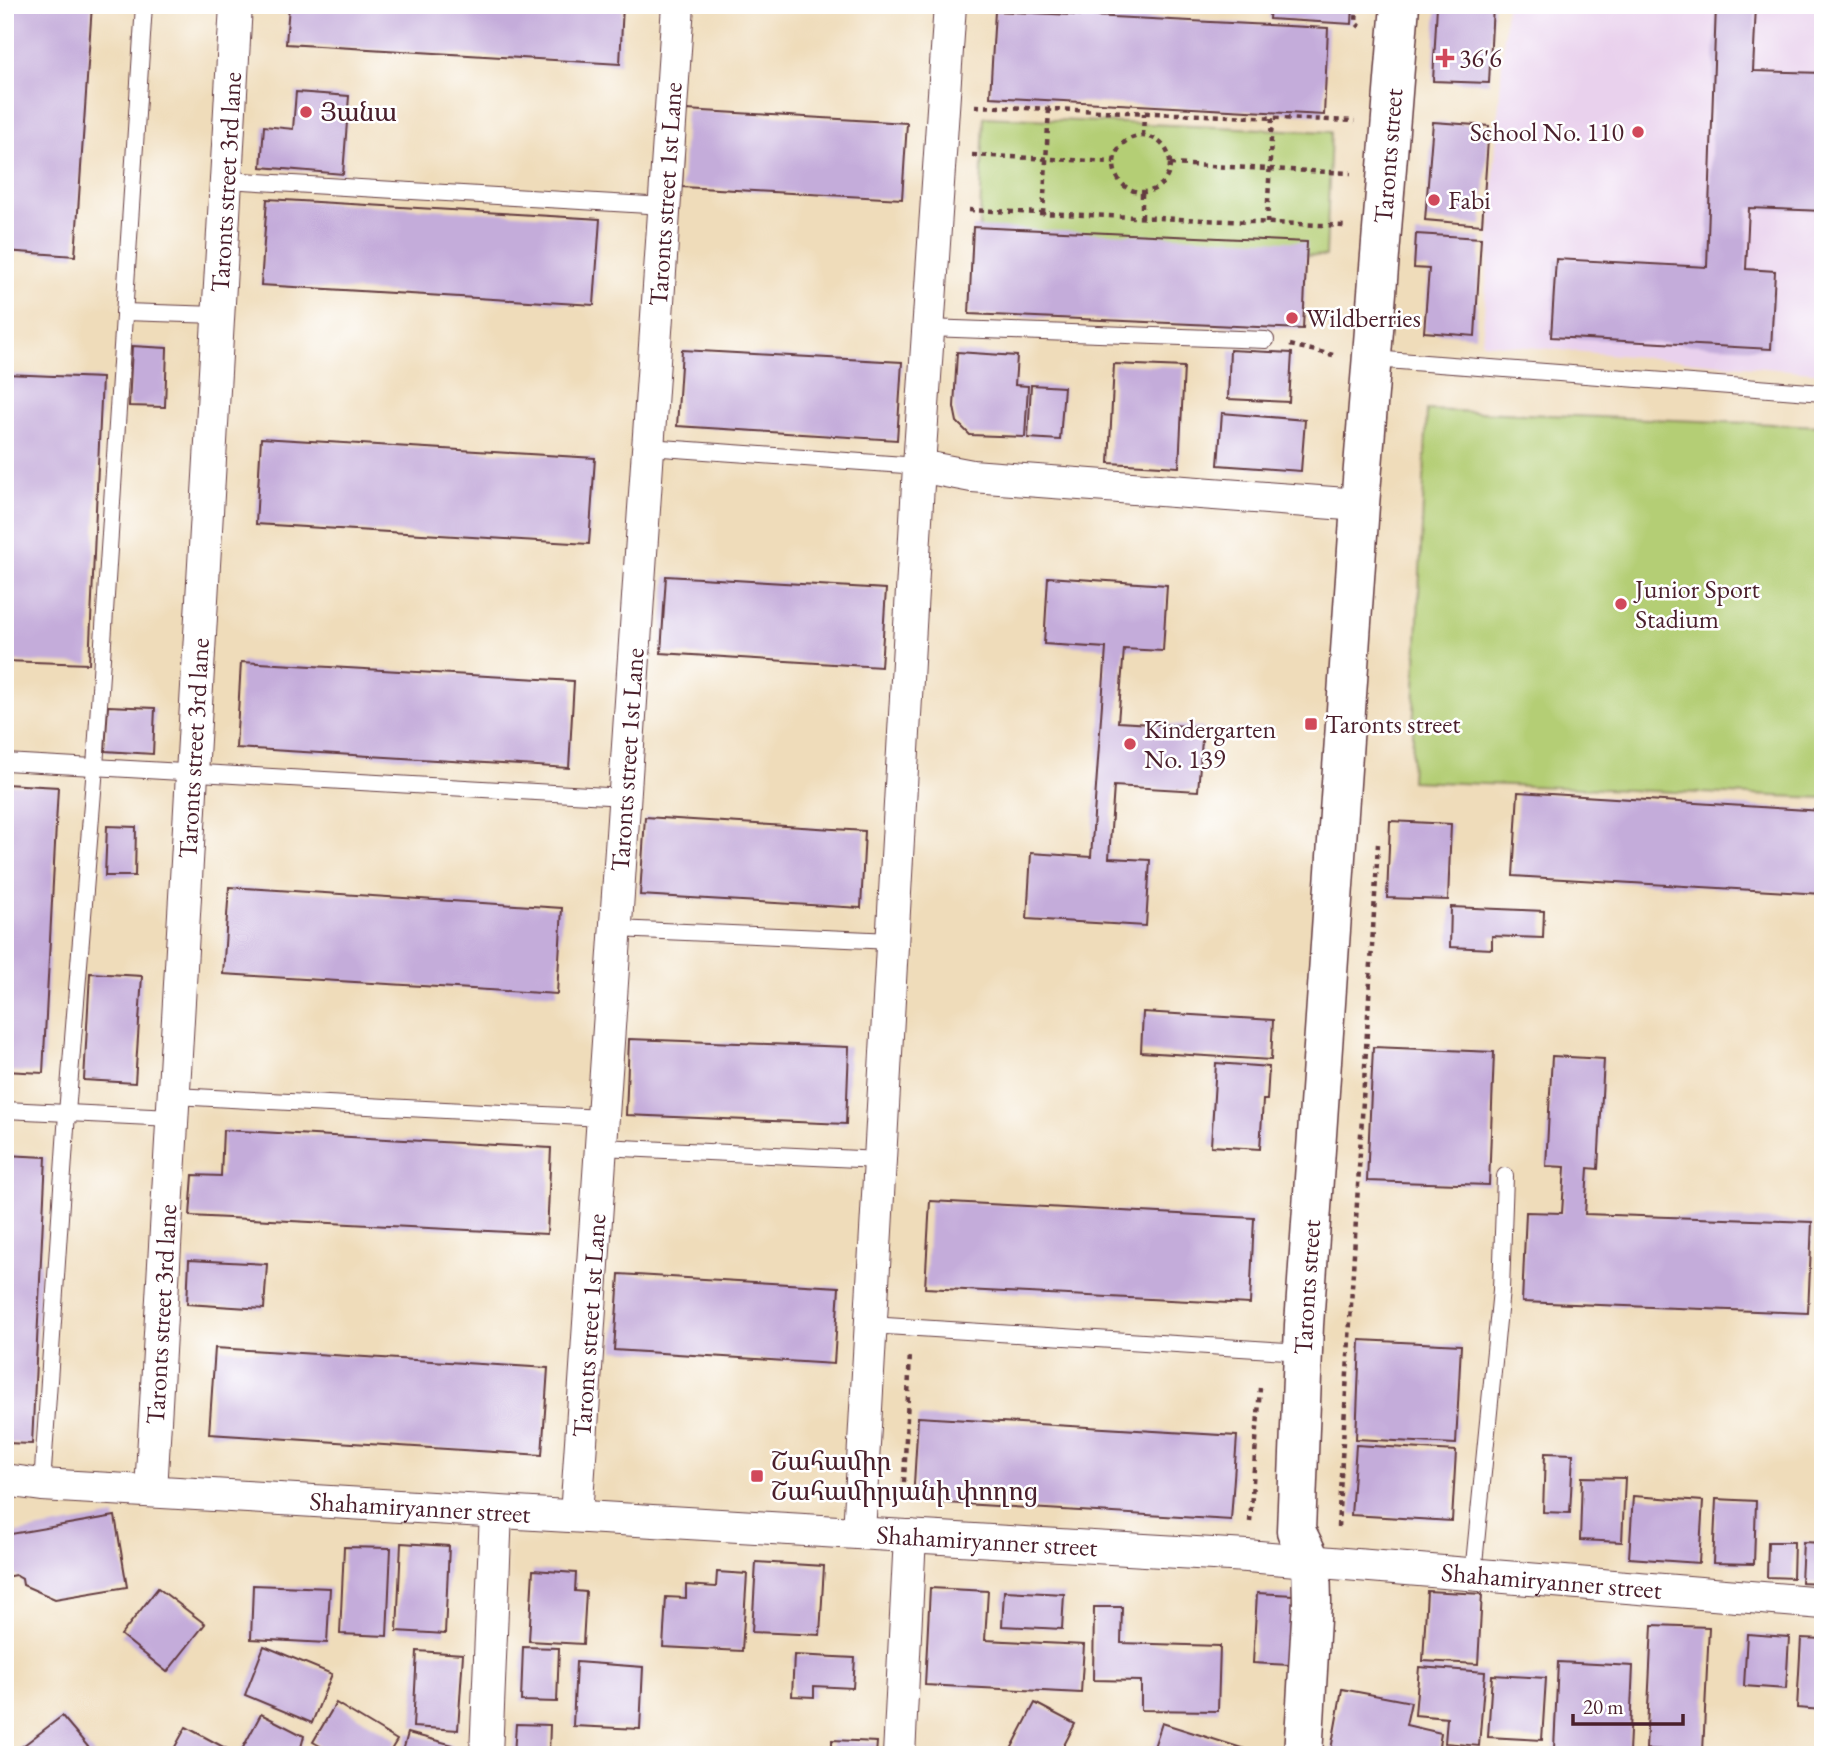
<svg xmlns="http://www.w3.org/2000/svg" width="1828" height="1760" font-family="'EB Garamond','Noto Serif Armenian',serif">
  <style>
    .built { fill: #e9d1ed }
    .green { fill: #b4ce74; stroke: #7f7650; stroke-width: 2 }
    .building { fill: #c4acda }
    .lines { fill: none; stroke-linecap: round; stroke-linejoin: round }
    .service-casing { stroke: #633b40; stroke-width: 18 }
    .minor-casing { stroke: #633b40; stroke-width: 34 }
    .tertiary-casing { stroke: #633b40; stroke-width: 41 }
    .path { stroke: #633b40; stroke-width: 4.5; stroke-dasharray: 5 5; stroke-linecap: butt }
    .service { stroke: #fff; stroke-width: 16 }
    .minor { stroke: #fff; stroke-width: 32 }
    .tertiary { stroke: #fff; stroke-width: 38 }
    .poi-dot { fill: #d1495b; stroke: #fff; stroke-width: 2.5 }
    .labels { text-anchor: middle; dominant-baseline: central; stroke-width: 5; stroke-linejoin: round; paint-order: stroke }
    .poi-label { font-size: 26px; fill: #4a1f2b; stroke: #fff; text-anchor: start }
    .street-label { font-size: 26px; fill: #4a1f2b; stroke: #fff }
  </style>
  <rect width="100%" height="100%" fill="#fff"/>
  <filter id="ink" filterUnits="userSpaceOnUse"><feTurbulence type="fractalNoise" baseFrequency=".0143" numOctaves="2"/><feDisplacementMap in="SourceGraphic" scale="14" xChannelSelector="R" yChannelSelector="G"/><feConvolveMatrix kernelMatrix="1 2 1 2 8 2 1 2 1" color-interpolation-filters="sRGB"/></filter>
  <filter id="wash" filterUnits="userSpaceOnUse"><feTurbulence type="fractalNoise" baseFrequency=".00686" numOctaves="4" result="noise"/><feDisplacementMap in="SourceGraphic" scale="28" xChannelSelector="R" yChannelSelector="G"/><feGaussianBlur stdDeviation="1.57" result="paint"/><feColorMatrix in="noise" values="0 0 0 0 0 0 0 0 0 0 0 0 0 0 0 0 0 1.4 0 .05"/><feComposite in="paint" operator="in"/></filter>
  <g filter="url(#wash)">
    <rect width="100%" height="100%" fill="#efdcba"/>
    <path class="built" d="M1506,5H1823V373L1482,343Z"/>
    <g class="green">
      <path d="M984,117L1331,132L1326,256L979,241Z"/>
      <path d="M1427,410L1823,426V798L1411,781Z"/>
    </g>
    <g id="blocks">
      <g class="building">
        <path d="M5,5H92L75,256L5,251Z"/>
        <path d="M289,5H623L620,64L286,44Z"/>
        <path d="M1270,5H1353L1352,24L1269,19Z"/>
        <path d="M1437,5H1493L1489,83L1433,81Z"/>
        <path d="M1716,5H1756L1753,71L1823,73V211L1749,208L1746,269L1775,271L1771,349L1551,337L1556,259L1707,267Z"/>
        <path d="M995,11L1328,28L1324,115L990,97Z"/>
        <path d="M296,92L349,96L343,174L261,167L264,126L293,129Z"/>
        <path d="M686,110L907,123L902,199L682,187Z"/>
        <path d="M1433,122L1489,126L1482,225L1425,220Z"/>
        <path d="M267,199L600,219L594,305L261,285Z"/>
        <path d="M973,227L1307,242L1303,329L969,314Z"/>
        <path d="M1416,234L1481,238L1475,336L1424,332L1429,269L1414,268Z"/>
        <path d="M132,346L167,348L165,407L129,406Z"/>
        <path d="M682,350L902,362L897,440L677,426Z"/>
        <path d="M1230,350L1292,353L1289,402L1228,399Z"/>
        <path d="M957,352L1017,356L1015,385L1028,386L1025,437L970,435L957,422L954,407Z"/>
        <path d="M1114,364L1184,367L1179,467L1109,463Z"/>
        <path d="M5,374L102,378L89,664L5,661Z"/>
        <path d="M1031,385L1064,387L1060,440L1028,438Z"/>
        <path d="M1222,413L1305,420L1301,471L1218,465Z"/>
        <path d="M261,438L595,458L589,544L256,524Z"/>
        <path d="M666,576L886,589L881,667L661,653Z"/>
        <path d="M1048,577L1167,585L1163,651L1124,649L1118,722L1203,727L1198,791L1114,786L1109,858L1150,860L1146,926L1027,919L1031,853L1091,857L1106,648L1044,644Z"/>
        <path d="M241,662L574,681L569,768L236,748Z"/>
        <path d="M108,706L155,708L153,754L105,751Z"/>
        <path d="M5,784L58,787L43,1073L5,1071Z"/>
        <path d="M1518,792L1823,811V894L1513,876Z"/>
        <path d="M645,817L865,831L861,908L640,895Z"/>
        <path d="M1390,821L1451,824L1448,900L1387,898Z"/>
        <path d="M107,826L136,827L135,876H105Z"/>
        <path d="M229,887L562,908L557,994L223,974Z"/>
        <path d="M1451,907L1544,911L1543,938L1492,936V949L1450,947Z"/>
        <path d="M90,973L142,976L135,1083L84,1080Z"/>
        <path d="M1143,1012L1273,1020L1271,1060L1141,1052Z"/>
        <path d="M629,1039L849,1047L846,1124L626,1115Z"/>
        <path d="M1373,1047L1494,1052L1489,1185L1367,1181Z"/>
        <path d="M1552,1056L1604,1059L1598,1169L1588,1168L1585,1214L1812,1222L1808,1313L1522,1302L1526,1212L1562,1213L1565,1167L1546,1166Z"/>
        <path d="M1216,1063L1269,1067L1267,1100H1263L1260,1149L1211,1146Z"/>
        <path d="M223,1130L551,1148L547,1234L190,1216L193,1175L221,1176Z"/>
        <path d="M5,1155L46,1157L32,1444L5,1443Z"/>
        <path d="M930,1201L1254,1218L1250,1304L925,1288Z"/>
        <path d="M189,1260L267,1264L264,1309L187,1304Z"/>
        <path d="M619,1274L839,1287L834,1364L614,1350Z"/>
        <path d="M1360,1340L1461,1345L1456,1444L1356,1439Z"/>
        <path d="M215,1348L548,1368L542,1455L209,1434Z"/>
        <path d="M918,1417L1237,1436L1231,1520L913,1501Z"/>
        <path d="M1356,1445L1456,1451L1452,1521L1351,1515Z"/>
        <path d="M1545,1453L1573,1454L1570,1513L1543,1512Z"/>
        <path d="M1582,1477L1625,1478L1622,1542L1580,1540Z"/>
        <path d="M1633,1496L1703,1501L1699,1563L1629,1558Z"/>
        <path d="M1716,1499L1756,1501L1754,1564L1713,1563Z"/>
        <path d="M115,1516L127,1587L55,1599L23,1585L22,1579L15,1575L5,1577V1535Z"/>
        <path d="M1768,1542H1794L1793,1578L1767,1577Z"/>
        <path d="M1803,1542L1823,1543V1583L1801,1582Z"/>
        <path d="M401,1543L449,1546L445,1634L397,1631Z"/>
        <path d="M344,1547L391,1548L387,1636L340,1634Z"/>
        <path d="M756,1562L824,1566L820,1635L752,1632Z"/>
        <path d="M533,1570L576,1573L575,1591L586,1592L583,1644L529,1641Z"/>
        <path d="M717,1572L747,1574L742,1651L663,1647L666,1597L686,1598V1585L716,1587Z"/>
        <path d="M253,1585L330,1588L327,1643L251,1639Z"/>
        <path d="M158,1588L205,1624L167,1672L121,1635Z"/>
        <path d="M930,1588L988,1591L985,1640L1084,1645L1081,1693L925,1685Z"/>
        <path d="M1004,1591L1064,1594L1062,1629L1002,1626Z"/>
        <path d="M1427,1591L1482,1594L1478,1664L1423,1661Z"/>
        <path d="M1257,1593L1293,1595L1290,1665L1253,1663Z"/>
        <path d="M1094,1607H1122L1121,1643L1220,1646L1218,1711L1141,1710V1681L1093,1680Z"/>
        <path d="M1652,1625L1709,1627L1703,1752L1646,1749Z"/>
        <path d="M1747,1634L1789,1637L1786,1689L1744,1686Z"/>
        <path d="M1801,1638L1823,1639V1710L1797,1708Z"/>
        <path d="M264,1646L332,1674L312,1723L245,1695Z"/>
        <path d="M523,1647L559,1648L557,1702L521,1701Z"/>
        <path d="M417,1651L463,1654L458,1730L413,1727Z"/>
        <path d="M794,1655L855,1658L853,1688L814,1686V1697L792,1696Z"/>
        <path d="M576,1662L643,1667L640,1729L573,1726Z"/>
        <path d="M1558,1662L1633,1666L1629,1753L1554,1749Z"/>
        <path d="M1419,1667L1485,1672L1479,1746L1445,1743L1447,1718L1415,1715Z"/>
        <path d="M1492,1675L1546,1678L1542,1740L1488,1737Z"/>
        <path d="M1342,1689L1411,1702L1406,1725L1441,1733L1439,1746L1472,1755H1330Z"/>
        <path d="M336,1703L397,1740L388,1755H336L313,1742Z"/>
        <path d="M1035,1703L1075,1724L1059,1755H1008Z"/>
        <path d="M261,1714L304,1736L299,1755H239Z"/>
        <path d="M62,1716L95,1755H11Z"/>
        <path d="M1162,1723L1261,1754V1755H1159L1152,1753Z"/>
        <path d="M516,1724L550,1725L549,1755H514Z"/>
        <path d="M186,1727L229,1750L226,1755L171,1754Z"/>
        <path d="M408,1733L453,1745L450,1755H402Z"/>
        <path d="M832,1740L877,1742L876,1755H832Z"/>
        <path d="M675,1751L704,1753V1755H674Z"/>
      </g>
    </g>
  </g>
  <g filter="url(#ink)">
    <use href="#blocks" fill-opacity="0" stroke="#633b40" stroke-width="2"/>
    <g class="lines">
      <defs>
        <g id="service">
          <path d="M226,180L665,206"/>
          <path d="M124,312L218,315"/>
          <path d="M928,328L1266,340"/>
          <path d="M1373,359L1823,393"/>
          <path d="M648,447L919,466"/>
          <path d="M5,762L625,797"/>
          <path d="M616,929L893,941"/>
          <path d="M174,1096L603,1118"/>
          <path d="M5,1110L172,1118"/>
          <path d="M601,1147L880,1160"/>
          <path d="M870,1325L1303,1352"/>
          <path d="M42,1485L67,1113L95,767L144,5"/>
          <path d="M1473,1574L1501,1290L1505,1176"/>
        </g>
        <g id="minor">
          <path d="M919,466L972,476L1360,505"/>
          <path id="s1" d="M5,1480L42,1485L1247,1556L1823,1603"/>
          <path id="s2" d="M151,1491L236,5"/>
          <path id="s3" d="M576,1516L678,5"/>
          <path d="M859,1533L919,466L950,5"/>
          <path d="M486,1755L496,1512"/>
          <path d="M899,1755L910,1536"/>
        </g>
        <g id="tertiary">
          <path id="s4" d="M1303,1755L1312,1602L1311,1561L1296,1531L1304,1325L1360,505L1400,5"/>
        </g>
      </defs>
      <use href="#service" class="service-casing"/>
      <use href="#minor" class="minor-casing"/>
      <use href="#tertiary" class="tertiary-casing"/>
      <g class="path">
        <path d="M1357,5L1356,23L1360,27"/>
        <path d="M975,106L1355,121"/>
        <path d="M1143,136L1144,113"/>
        <circle cx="1142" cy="164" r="28"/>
        <path d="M972,155L1114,162"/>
        <path d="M1170,164L1351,173"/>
        <path d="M969,210L1345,226"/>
        <path d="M1043,214L1049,109"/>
        <path d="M1142,218V192"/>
        <path d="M1267,223L1272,117"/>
        <path d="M1290,345L1333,355"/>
        <path d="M903,1502L910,1353"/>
        <path d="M1250,1522L1260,1388"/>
        <path d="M1338,1527L1378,844"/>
      </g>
      <use href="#service" class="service"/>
      <use href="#minor" class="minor"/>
      <use href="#tertiary" class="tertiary"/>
    </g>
  </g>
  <g class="poi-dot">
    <path d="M1441.5 47.5h7v7h7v7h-7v7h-7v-7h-7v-7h7z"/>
    <circle cx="306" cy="112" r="7"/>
    <circle cx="1638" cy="132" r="7"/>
    <circle cx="1434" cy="200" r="7"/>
    <circle cx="1292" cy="318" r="7"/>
    <circle cx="1621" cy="604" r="7"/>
    <rect x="1304" y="717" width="14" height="14" rx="3.5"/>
    <circle cx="1130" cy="744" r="7"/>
    <rect x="750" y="1469" width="14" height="14" rx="3.5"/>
  </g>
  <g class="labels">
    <g class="poi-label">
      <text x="1459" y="58">36'6</text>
      <text x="320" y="112">Յանա</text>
      <text x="1624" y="132" text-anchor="end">School No. 110</text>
      <text x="1448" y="200">Fabi</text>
      <text x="1306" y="318">Wildberries</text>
      <text x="1635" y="589">Junior Sport<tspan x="1635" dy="30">Stadium</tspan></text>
      <text x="1325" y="724">Taronts street</text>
      <text x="1144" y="729">Kindergarten<tspan x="1144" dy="30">No. 139</tspan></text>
      <text x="771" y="1461">Շահամիր<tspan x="771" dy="30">Շահամիրյանի փողոց</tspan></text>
    </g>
    <g class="street-label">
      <text stroke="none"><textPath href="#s4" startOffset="1606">Taronts street</textPath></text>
      <text stroke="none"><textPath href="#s2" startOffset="1311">Taronts street 3rd lane</textPath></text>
      <text stroke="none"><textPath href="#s3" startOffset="1325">Taronts street 1st Lane</textPath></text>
      <text stroke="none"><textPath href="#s2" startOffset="744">Taronts street 3rd lane</textPath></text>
      <text stroke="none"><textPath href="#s3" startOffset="758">Taronts street 1st Lane</textPath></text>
      <text stroke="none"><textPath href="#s4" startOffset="472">Taronts street</textPath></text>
      <text stroke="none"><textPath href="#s2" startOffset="177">Taronts street 3rd lane</textPath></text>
      <text stroke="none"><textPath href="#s3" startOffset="191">Taronts street 1st Lane</textPath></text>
      <text stroke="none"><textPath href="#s1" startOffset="416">Shahamiryanner street</textPath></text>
      <text stroke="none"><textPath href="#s1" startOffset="984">Shahamiryanner street</textPath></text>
      <text stroke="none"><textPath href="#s1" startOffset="1550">Shahamiryanner street</textPath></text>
    </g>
  </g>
  <rect width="1828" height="1760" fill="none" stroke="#fff" stroke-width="28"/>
  <path d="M1573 1714v10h110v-10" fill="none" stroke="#4a1f2b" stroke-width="3.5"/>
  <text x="1583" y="1714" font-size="21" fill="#4a1f2b" stroke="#ffffff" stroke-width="5" paint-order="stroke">20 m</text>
</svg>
